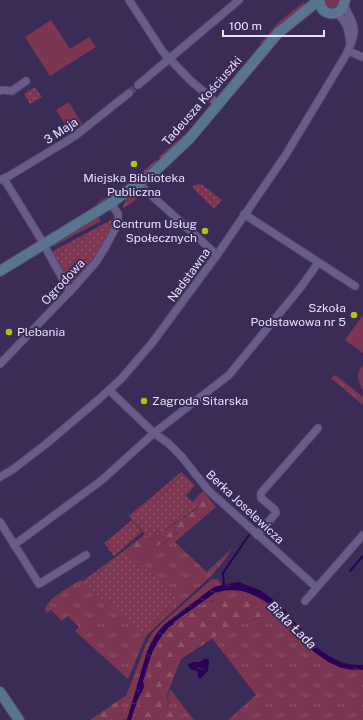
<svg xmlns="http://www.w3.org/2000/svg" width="363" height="720" font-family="'Public Sans',sans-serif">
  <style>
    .grass { fill: url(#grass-tufts) }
    .forest { fill: url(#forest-firs) }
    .park { fill: url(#park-dots) }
    .pitch { fill: #7b3651 }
    .water { fill: url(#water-ripples) }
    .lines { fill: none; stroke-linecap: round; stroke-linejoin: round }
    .stream { stroke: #2b0156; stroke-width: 2 }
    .street-tunnel { stroke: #54476f; stroke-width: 7; stroke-dasharray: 7 3.5; stroke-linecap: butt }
    .street-casing { stroke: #55486c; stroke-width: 9 }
    .secondary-casing { stroke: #55486c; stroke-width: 12 }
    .street { stroke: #6a5c8a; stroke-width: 7 }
    .secondary { stroke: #59748e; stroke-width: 10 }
    .poi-dot { fill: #aec509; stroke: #3a2c56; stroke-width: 1.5 }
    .labels { text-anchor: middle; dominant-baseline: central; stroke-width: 4; stroke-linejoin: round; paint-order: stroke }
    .street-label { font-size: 12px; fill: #e7e0fb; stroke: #3a2c56 }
    .poi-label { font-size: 12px; fill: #e7e0fb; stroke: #3a2c56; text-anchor: end }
    .water-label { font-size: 13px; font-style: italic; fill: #e5dff7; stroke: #3a2c56 }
  </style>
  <defs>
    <pattern id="grass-tufts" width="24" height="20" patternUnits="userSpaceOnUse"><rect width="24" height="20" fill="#7b3651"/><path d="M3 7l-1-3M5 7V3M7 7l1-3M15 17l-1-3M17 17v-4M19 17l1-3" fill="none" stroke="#8e536b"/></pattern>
    <pattern id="forest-firs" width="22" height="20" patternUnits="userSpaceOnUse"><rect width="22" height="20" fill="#7b3651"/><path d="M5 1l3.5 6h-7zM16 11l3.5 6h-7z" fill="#8e536b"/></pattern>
    <pattern id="park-dots" width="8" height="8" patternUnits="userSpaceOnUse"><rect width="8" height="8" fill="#7b3651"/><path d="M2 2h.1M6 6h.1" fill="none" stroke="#8e536b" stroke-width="1.8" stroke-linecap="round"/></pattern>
    <pattern id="water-ripples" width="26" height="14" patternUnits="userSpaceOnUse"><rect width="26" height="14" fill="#2b0156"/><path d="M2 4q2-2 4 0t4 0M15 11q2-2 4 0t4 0" fill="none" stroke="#4a266f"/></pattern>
  </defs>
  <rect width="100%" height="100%" fill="#3a2c56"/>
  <g class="grass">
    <path d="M325,0H339L337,6L331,8L327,6Z"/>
    <path d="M304,2L306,6C288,16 274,28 261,44L260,43L280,21Z"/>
    <path d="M194,126L161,159L159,157Z"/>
    <path d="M156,160L157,162C138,178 119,192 98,205L97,203L131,182Z"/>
    <path d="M142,191L144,192L133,202L123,208C123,200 134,192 142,191Z"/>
    <path d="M99,217L101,221L52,247L55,243Z"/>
    <path d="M335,375L363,397V405L331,378Z"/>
    <path d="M180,531L183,535L175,542L207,572L232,548L226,558L211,576L149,633L145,638L128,679L75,631L79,627L68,616L62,621L51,610L47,613L45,610C47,598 71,586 81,580L83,581L179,600L134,559L171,538Z"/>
    <path d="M212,579H217L220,582L221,585L208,591L165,624L156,634L147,652L127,719L121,720L122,698L126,696L146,644L153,632L162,623Z"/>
    <path d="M229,590L245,591L269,604L279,611L312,650L338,667L350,670H363V720H228L256,695L212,638L233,625L265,617L243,595L241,604L232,605L213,600L186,616L162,640L146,681L145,689L138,706L135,718V720H131L137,701L144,687L143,681L152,653L158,641L169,627L173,625L174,622L215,593Z"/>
    <path d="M170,689L194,720H178C170,711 165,702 170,689Z"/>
  </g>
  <g class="forest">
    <path d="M203,491L216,507L183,535L179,531L171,538L134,559L125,550L145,534L150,540L198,508L192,502Z"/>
    <path d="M243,595L256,600L270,611V621L265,617L233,625L181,659L167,695L168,703L172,712L178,720H135C136,715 136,710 138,705C140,699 144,694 145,688C152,652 160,635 191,613C203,605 210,600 224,599L232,605L241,604Z"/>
    <path d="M122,698L121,720H90Z"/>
  </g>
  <g class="park">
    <path d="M35,87L42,97L30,104L24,94Z"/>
    <path d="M198,184L203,185L222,200L214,209L192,187Z"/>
    <path d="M115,218C115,235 87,269 76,282L68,283L51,252Z"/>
    <path d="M181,472L195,485L186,496L198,507L150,540L129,516Z"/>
    <path d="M132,520L142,532L114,556L104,543Z"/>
    <path d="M125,550L179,600L143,636L83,581Z"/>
  </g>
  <g class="pitch">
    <path d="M51,20L70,49L89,37L96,47L50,76L25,37Z"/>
    <path d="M69,102L82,124L70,132L56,110Z"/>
    <path d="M363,315V353L345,340Z"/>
    <path d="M363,365V390C357,380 356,373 363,365Z"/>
  </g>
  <g class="water">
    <path d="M239,582L262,591L280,605L319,649C332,659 346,666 363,665V670C343,671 329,664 313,651C300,640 291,624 279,612C263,596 237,584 215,593L174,622L173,625L169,627L158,641L152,653L143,681L144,687L137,701L131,720H127L147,652C151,641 157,632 165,624L214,587L221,585Z"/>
    <path d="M206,658L209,660L208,671L200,679L198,677L197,671L190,669L188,665L190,662H200Z"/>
  </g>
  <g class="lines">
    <g class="stream">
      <path d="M350,571L363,556"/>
      <path d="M224,586L223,573L225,570L249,535"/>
    </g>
    <path class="street-tunnel" d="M129,93L138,85"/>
    <defs>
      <g id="street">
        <path d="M129,0L163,52L191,81L218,104"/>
        <path d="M335,13C347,19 349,32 350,44"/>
        <path d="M348,51L363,57"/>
        <path d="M138,85L239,0"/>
        <path d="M0,91L2,90L12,91L26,81"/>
        <path d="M4,179L39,236L70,292"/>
        <path d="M0,180L9,176L75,136L129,93"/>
        <path d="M139,184L217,255"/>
        <path d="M244,214L355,286"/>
        <path d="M0,364L76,285L96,262L106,246L118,223V214L111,203"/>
        <path d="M109,390L154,433L168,443L182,457L208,490L316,587"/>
        <path d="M0,477L12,470L46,444L99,399L121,379L152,343L217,255L285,156L346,55C358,30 356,29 344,5"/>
        <path d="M0,522L39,584L86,555"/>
        <path d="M257,535L276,513L275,510L261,498V493L318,428"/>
        <path d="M14,545L102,480L154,433L229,375L301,287L318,263"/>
        <path d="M305,601L363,535"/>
      </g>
      <g id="secondary">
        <path d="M319,0L322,9C328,15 336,15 342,9L345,0"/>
        <path d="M0,271L111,203L153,173L190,138L278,33L319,0"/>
        <path d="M0,692L19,720"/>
      </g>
    </defs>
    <use href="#street" class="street-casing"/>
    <use href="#secondary" class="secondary-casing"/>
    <use href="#street" class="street"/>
    <use href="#secondary" class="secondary"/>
  </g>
  <g class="poi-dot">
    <circle cx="134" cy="164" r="4"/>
    <circle cx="205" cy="231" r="4"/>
    <circle cx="354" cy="315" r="4"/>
    <circle cx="9" cy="332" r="4"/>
    <circle cx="144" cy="401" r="4"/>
  </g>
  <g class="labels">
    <g class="street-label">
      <text transform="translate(202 101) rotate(-49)">Tadeusza Kościuszki</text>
      <text transform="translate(61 131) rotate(-33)">3 Maja</text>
      <text transform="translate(189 275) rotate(-54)">Nadstawna</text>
      <text transform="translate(63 282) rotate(-47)">Ogrodowa</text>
      <text transform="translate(245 507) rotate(43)">Berka Joselewicza</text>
    </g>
    <g class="poi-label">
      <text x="134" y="178" text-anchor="middle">Miejska Biblioteka<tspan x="134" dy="14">Publiczna</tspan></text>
      <text x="197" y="224">Centrum Usług<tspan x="197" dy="14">Społecznych</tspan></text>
      <text x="346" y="308">Szkoła<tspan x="346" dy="14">Podstawowa nr 5</tspan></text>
      <text x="17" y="332" text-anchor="start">Plebania</text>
      <text x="152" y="401" text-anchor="start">Zagroda Sitarska</text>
    </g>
    <g class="water-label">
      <text transform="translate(292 625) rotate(44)">Biała Łada</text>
    </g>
  </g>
  <path d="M223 30v6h101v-6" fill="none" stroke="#e7e0fb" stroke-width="2"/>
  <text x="229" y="30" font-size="12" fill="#e7e0fb" stroke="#3a2c56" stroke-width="3" paint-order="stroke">100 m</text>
</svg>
